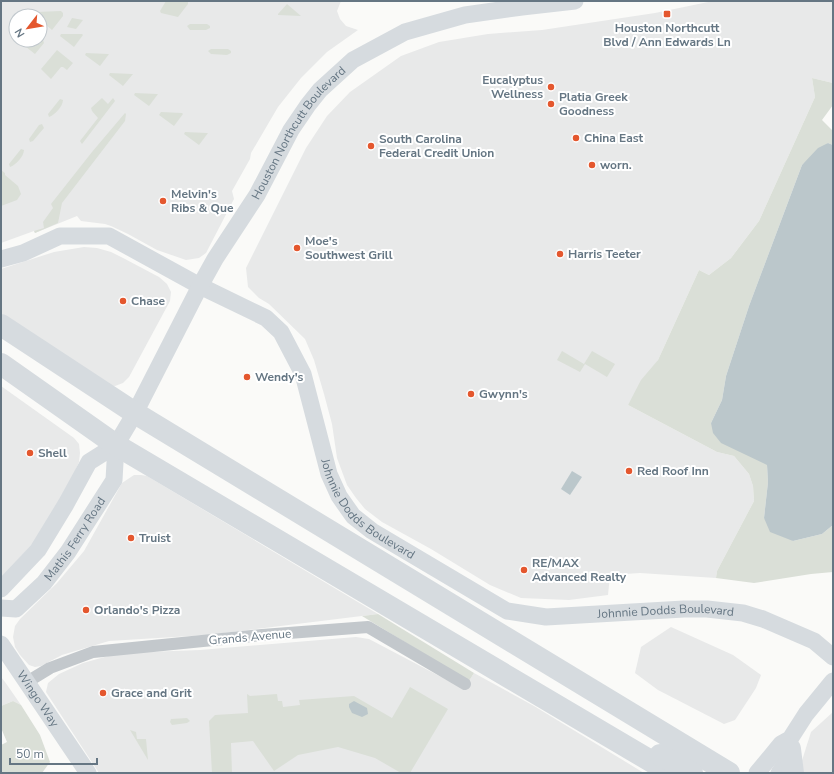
<svg xmlns="http://www.w3.org/2000/svg" width="834" height="774" font-family="'Nunito Sans',sans-serif">
  <style>
    .built { fill: #e8e9e9; fill-rule: evenodd }
    .green { fill: #dadfd7 }
    .water { fill: #bbc7cb }
    .lines { fill: none; stroke-linecap: round; stroke-linejoin: round }
    .street { stroke: #c3c8cc; stroke-width: 12 }
    .secondary { stroke: #d6dbdf; stroke-width: 17 }
    .highway { stroke: #d6dbdf; stroke-width: 22 }
    .poi-dot { fill: #e4572e; stroke: #fff; stroke-width: 1.5 }
    .labels { text-anchor: middle; dominant-baseline: central; stroke-width: 4; stroke-linejoin: round; paint-order: stroke }
    .poi-label { font-size: 12px; font-weight: bold; fill: #657683; stroke: #fff; text-anchor: start }
    .street-label { font-size: 12px; fill: #657683; stroke: #fff }
  </style>
  <rect width="100%" height="100%" fill="#fafaf8"/>
  <g class="built">
    <path d="M1,1H341L337,11L340,19L346,26L358,30L327,52L301,78L278,107L251,153L250,159L232,191L234,199L206,253L199,258L186,260L157,250L128,234L111,226L105,224L81,221L77,216L35,233L34,231L1,243ZM16,16H40V40H16Z"/>
    <path d="M713,1H833V83L812,78L815,97L759,221L731,258L709,275L699,270L658,360L628,405L717,452L734,456L749,474L753,486L754,501L717,571L716,578L640,573L610,575L608,595L569,600L521,598L490,585L431,549L382,522L365,509L356,498L347,485L337,458L332,424L324,394L314,360L305,339L269,304L259,298L248,287L246,268L306,148L327,116L350,92L401,56L439,42L488,34L542,30L655,13Z"/>
    <path d="M84,247L97,248L111,252L125,259L159,277L167,284L171,292L170,301L129,377L123,383L115,386L106,385L1,314V269L54,252Z"/>
    <path d="M1,386L74,438L79,444L80,453L79,462L68,487L39,537L1,577Z"/>
    <path d="M134,475H141L147,476L378,614L207,635L109,641L62,655L41,666L35,667L29,665L20,655L15,647L13,637L15,626L20,619L57,583L84,551L122,483Z"/>
    <path d="M671,627L733,655L761,675L756,688L735,720L724,724L658,690L635,673L641,647Z"/>
    <path d="M356,637L369,639L464,689L474,673L534,706L644,773H99L46,692L48,683L59,674L83,663L119,653L200,650Z"/>
    <path d="M1,677L5,682L21,705L13,701L1,706Z"/>
    <path d="M833,712V773H801L799,770L811,732Z"/>
  </g>
  <g class="green">
    <path d="M166,1L188,2V4L178,17L161,13L160,11Z"/>
    <path d="M287,4L301,16L278,15V14Z"/>
    <path d="M61,11L63,13V16L52,30L40,20V16H35L34,15L36,12Z"/>
    <path d="M72,18L83,20L76,29L67,27Z"/>
    <path d="M190,24H207L210,26V28L206,30H190L187,26Z"/>
    <path d="M61,34H82L83,35L74,47L60,36Z"/>
    <path d="M40,39L43,40L44,43L35,54L17,40H27L33,45Z"/>
    <path d="M211,49H228L231,51V53L227,55L211,54L208,51Z"/>
    <path d="M57,50L73,63L67,70L63,67H61L51,79L41,69Z"/>
    <path d="M86,53L108,54H109L100,66L85,55Z"/>
    <path d="M110,73L132,74H133L123,86L109,75Z"/>
    <path d="M812,78L833,83V105L822,120L833,131V145L828,143L802,165L749,306L726,376L722,400L711,423L767,464L768,482L764,518L793,541L822,534L833,525V572L811,574L754,583L716,578L717,571L754,501L753,486L749,474L734,456L717,452L628,405L641,380L658,360L699,270L709,275L731,258L759,221L815,97Z"/>
    <path d="M135,93L157,94H158L149,106L134,95Z"/>
    <path d="M102,98L108,104L113,98L115,101L82,144L80,141L98,118L92,111L91,108Z"/>
    <path d="M60,99L63,100C63,106 55,115 49,117L48,114Z"/>
    <path d="M161,112L182,113L183,114L174,126L159,115Z"/>
    <path d="M125,113L126,114L125,121L62,203L58,223L35,233L34,231L44,228L43,222L53,208L51,204L92,152Z"/>
    <path d="M42,124L44,128L33,141L30,142L29,139L39,125Z"/>
    <path d="M185,132L207,133H208L199,145L184,134Z"/>
    <path d="M21,149L24,150C24,156 16,165 10,167L9,164Z"/>
    <path d="M1,170L5,173V175L18,186L21,194L17,200L1,206Z"/>
    <path d="M562,351L584,364L592,351L615,364L607,377L585,364L580,372L557,360Z"/>
    <path d="M378,614L474,673L469,681L362,616Z"/>
    <path d="M410,687L448,709L410,773H401L375,758L338,747L298,755L274,771L253,741L231,743L232,773H212L209,721L215,715L248,713L247,694L250,696L277,694L278,701H282L283,707L300,705L299,700L354,696L392,718Z"/>
    <path d="M13,701L21,705L40,735L50,762L42,773H1V745L7,742L1,728V706Z"/>
    <path d="M187,718L190,721L187,723L172,725L170,722L171,719Z"/>
    <path d="M130,730L136,732L137,739H146L148,760Z"/>
  </g>
  <g class="water">
    <path d="M828,143L833,145V525L822,534L793,541L770,532L764,518L768,482L767,465L721,443L713,433L711,423L722,400L726,376L749,306L802,165L818,148Z"/>
    <path d="M572,471L582,477L570,495L561,489Z"/>
    <path d="M354,701L367,708L368,714L362,717L352,713L349,707V704Z"/>
  </g>
  <g class="lines">
    <path class="street" d="M27,682L50,668L93,652L262,635L368,627L465,684"/>
    <g class="secondary">
      <path id="s1" d="M1,259L23,253L60,236H109L200,286L266,318L281,332L303,374L329,474L339,496L353,516L372,531L507,611L546,617L684,609H707L743,613L763,619L814,641L833,657"/>
      <path id="s2" d="M1,589L38,550L66,504L89,462L116,445L135,413L200,286L215,259L257,195L291,130L308,105L320,90L353,60L405,32L465,15L522,7L575,1"/>
      <path id="s3" d="M1,608L16,609L44,583L68,552L114,480L116,445"/>
      <path id="s4" d="M1,644L88,773"/>
      <path d="M757,773L781,744L790,739L806,714L833,681"/>
      <path d="M779,773L786,763L790,749"/>
    </g>
    <g class="highway">
      <path d="M1,325L135,413L729,773"/>
      <path d="M1,364L116,445L671,773"/>
      <path d="M790,749L793,773"/>
      <path d="M660,755L692,773"/>
    </g>
  </g>
  <g class="poi-dot">
    <rect x="663" y="10" width="8" height="8" rx="2"/>
    <circle cx="551" cy="87" r="4"/>
    <circle cx="551" cy="104" r="4"/>
    <circle cx="576" cy="138" r="4"/>
    <circle cx="371" cy="146" r="4"/>
    <circle cx="592" cy="165" r="4"/>
    <circle cx="163" cy="201" r="4"/>
    <circle cx="297" cy="248" r="4"/>
    <circle cx="560" cy="254" r="4"/>
    <circle cx="123" cy="301" r="4"/>
    <circle cx="247" cy="377" r="4"/>
    <circle cx="471" cy="394" r="4"/>
    <circle cx="30" cy="453" r="4"/>
    <circle cx="629" cy="471" r="4"/>
    <circle cx="131" cy="538" r="4"/>
    <circle cx="524" cy="570" r="4"/>
    <circle cx="86" cy="610" r="4"/>
    <circle cx="103" cy="693" r="4"/>
  </g>
  <g class="labels">
    <g class="poi-label">
      <text x="667" y="28" text-anchor="middle">Houston Northcutt<tspan x="667" dy="14">Blvd / Ann Edwards Ln</tspan></text>
      <text x="543" y="80" text-anchor="end">Eucalyptus<tspan x="543" dy="14">Wellness</tspan></text>
      <text x="559" y="97">Platia Greek<tspan x="559" dy="14">Goodness</tspan></text>
      <text x="584" y="138">China East</text>
      <text x="379" y="139">South Carolina<tspan x="379" dy="14">Federal Credit Union</tspan></text>
      <text x="600" y="165">worn.</text>
      <text x="171" y="194">Melvin's<tspan x="171" dy="14">Ribs &amp; Que</tspan></text>
      <text x="305" y="241">Moe's<tspan x="305" dy="14">Southwest Grill</tspan></text>
      <text x="568" y="254">Harris Teeter</text>
      <text x="131" y="301">Chase</text>
      <text x="255" y="377">Wendy's</text>
      <text x="479" y="394">Gwynn's</text>
      <text x="38" y="453">Shell</text>
      <text x="637" y="471">Red Roof Inn</text>
      <text x="139" y="538">Truist</text>
      <text x="532" y="563">RE/MAX<tspan x="532" dy="14">Advanced Realty</tspan></text>
      <text x="94" y="610">Orlando's Pizza</text>
      <text x="111" y="693">Grace and Grit</text>
    </g>
    <g class="street-label">
      <text stroke="none"><textPath href="#s2" startOffset="550">Houston Northcutt Boulevard</textPath></text>
      <text stroke="none"><textPath href="#s1" startOffset="514">Johnnie Dodds Boulevard</textPath></text>
      <text stroke="none"><textPath href="#s3" startOffset="107">Mathis Ferry Road</textPath></text>
      <text stroke="none"><textPath href="#s1" startOffset="850">Johnnie Dodds Boulevard</textPath></text>
      <text transform="translate(250 637) rotate(-5)">Grands Avenue</text>
      <text stroke="none"><textPath href="#s4" startOffset="66">Wingo Way</textPath></text>
    </g>
  </g>
  <rect width="834" height="774" fill="none" stroke="#657683" stroke-width="4"/>
  <g transform="translate(28 28) rotate(239)"><circle r="19" fill="#ffffff" stroke="#c1c8cd"/>
  <path d="M0-3L7 15L0 10L-7 15Z" fill="#e4572e"/>
  <text y="-6" font-size="11" font-weight="bold" text-anchor="middle" fill="#657683">N</text>
  </g>
  <path d="M10 758v6h87v-6" fill="none" stroke="#657683" stroke-width="2"/>
  <text x="16" y="758" font-size="12" fill="#657683" stroke="#ffffff" stroke-width="3" paint-order="stroke">50 m</text>
</svg>
